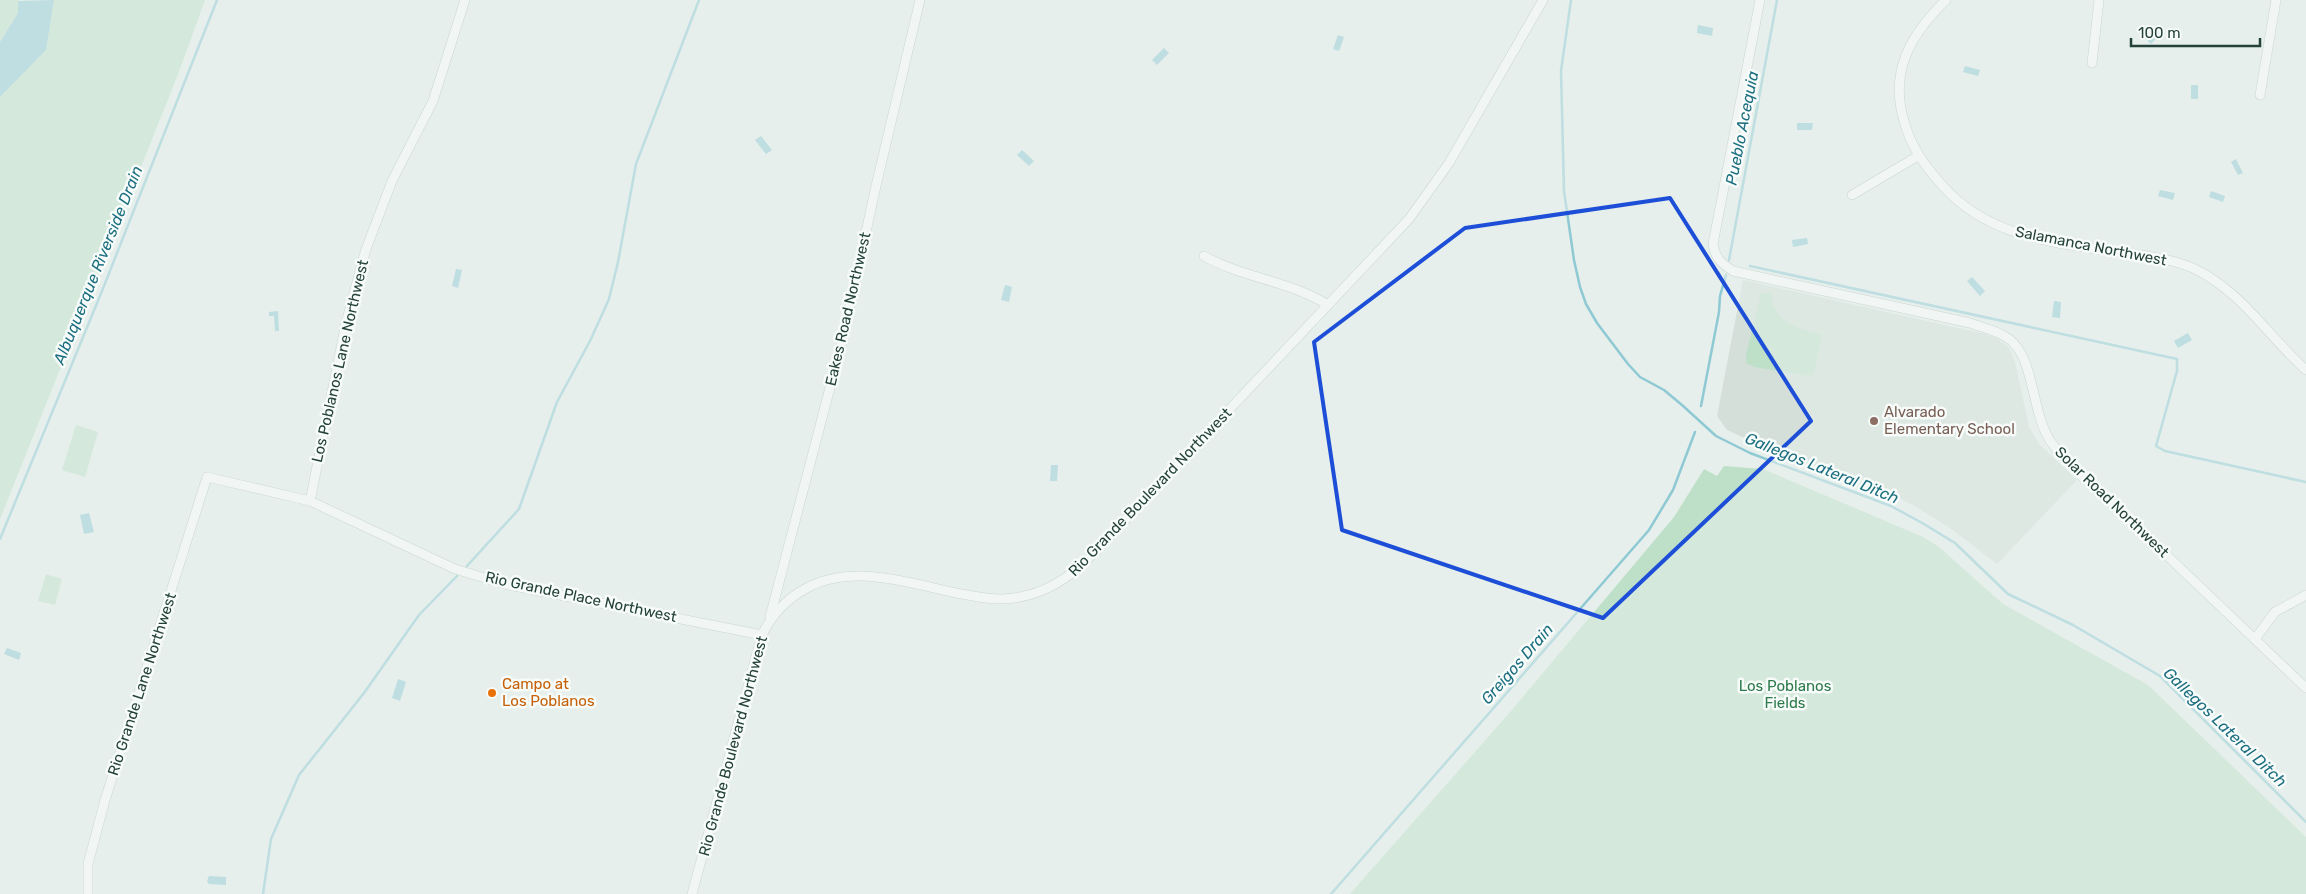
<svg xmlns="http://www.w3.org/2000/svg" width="2306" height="894" font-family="Rubik,sans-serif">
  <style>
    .built { fill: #d4dfda }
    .green { fill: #bfe0c8 }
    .water { fill: #8ec9d4 }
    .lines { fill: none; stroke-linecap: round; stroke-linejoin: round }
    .stream { stroke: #8ec9d4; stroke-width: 2.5 }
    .minor-casing { stroke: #a8b8b2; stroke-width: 10 }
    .minor { stroke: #fff; stroke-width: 9 }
    .marked { fill: none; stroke: #1d4ed8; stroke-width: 4; stroke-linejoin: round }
    .education-dot { fill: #8d6e63; stroke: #f7fbf9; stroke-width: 2 }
    .food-dot { fill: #e8710a; stroke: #f7fbf9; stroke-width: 2 }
    .labels { text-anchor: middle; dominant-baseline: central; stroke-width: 5; stroke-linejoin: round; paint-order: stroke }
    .street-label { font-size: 15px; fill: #24423a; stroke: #f7fbf9 }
    .education-label { font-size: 15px; fill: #785e54; stroke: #f7fbf9; text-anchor: start }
    .food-label { font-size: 15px; fill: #c56008; stroke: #f7fbf9; text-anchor: start }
    .park-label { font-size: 15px; fill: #2d7a4b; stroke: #f7fbf9 }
    .water-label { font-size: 16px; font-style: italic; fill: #1c6f80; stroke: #f7fbf9 }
  </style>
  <rect width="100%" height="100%" fill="#e6efeb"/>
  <path class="built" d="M1743,280L1985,334L1998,339L2009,348L2015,362L2029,427L2040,445L2077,480L1997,564L1950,528L1913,505L1877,487L1793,460L1727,430L1717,416Z"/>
  <g class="green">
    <path d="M0,0H18V13L0,42Z"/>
    <path d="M54,0H205L177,77L0,519V97L46,50Z"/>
    <path d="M1761,293H1771C1773,298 1772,304 1775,308C1784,327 1805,329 1822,335L1814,374L1810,376L1754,367L1746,363V355Z"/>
    <path d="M76,425L98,432L85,477L62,470Z"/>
    <path d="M1724,466L1763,469L1923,537L1939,547L2003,604L2148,685L2306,837V894H1350L1511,711L1674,517L1704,469L1717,476Z"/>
    <path d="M46,574L62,579L55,605L38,601Z"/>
  </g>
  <g class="water">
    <path d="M54,0L46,50L0,97V42L18,13V1Z"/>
    <path d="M1698,25L1713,28L1712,36L1697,33Z"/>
    <path d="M2156,30L2158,31L2159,35L2151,44L2148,42L2149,36Z"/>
    <path d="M1338,35L1344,37L1339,51L1333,49Z"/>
    <path d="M1164,48L1169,53L1157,65L1152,60Z"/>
    <path d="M1965,66L1980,70L1978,76L1963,72Z"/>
    <rect x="2191" y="85" width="7" height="14"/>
    <path d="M1797,123H1813L1812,130H1797Z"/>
    <path d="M761,136L772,150L766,154L755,140Z"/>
    <path d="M1022,150L1034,161L1029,166L1017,155Z"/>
    <path d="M2236,159L2243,173L2238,175L2231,162Z"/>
    <path d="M2160,190L2175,193L2173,200L2158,196Z"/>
    <path d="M2211,191L2225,196L2223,202L2209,197Z"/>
    <path d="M1807,238L1808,244L1793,247L1792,240Z"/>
    <path d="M456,269L462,270L458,288L452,286Z"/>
    <path d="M1972,277L1985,291L1980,296L1967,281Z"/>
    <path d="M1005,285L1012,287L1009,302L1001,300Z"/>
    <path d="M2054,301L2061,302L2060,318L2052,317Z"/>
    <path d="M278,311L279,331H275L274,316H269V312Z"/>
    <path d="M2188,333L2192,340L2178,348L2174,341Z"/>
    <path d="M1051,465H1058L1057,481H1050Z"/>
    <path d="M89,513L94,532L84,534L80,515Z"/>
    <path d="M7,648L21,653L19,660L4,654Z"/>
    <path d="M398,679L406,682L400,701L392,698Z"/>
    <path d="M209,876L226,877V885L209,884L207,881Z"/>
  </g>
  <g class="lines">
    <g class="stream">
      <path d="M1571,0L1561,71L1564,191L1574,260L1580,287L1586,304L1597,323L1628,364L1640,377L1664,390L1682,405L1716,436L1750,453L1891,506L1924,524L1955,543L2008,594L2073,625L2160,676L2306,822"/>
      <path d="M1729,260L1777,0"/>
      <path d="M1750,266L2177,359V371L2156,446L2165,451L2306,482"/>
      <path d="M1701,406L1719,312L1720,296L1726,275"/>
      <path d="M0,539L102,291L217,0"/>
      <path d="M467,566L519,509L557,402L590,341L609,299L618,262L636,164L699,0"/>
      <path d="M263,894L271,839L299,775L364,693L419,615L457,576"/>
      <path d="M1331,894L1649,530L1673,490L1695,432"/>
    </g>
    <defs>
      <g id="minor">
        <path d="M1760,0L1713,244C1715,258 1721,263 1733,271L1970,323C1983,328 1997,330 2009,339C2035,358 2031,413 2051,442C2071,470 2110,501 2135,525C2192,580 2249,634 2306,688"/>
        <path d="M1946,0C1911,34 1889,71 1904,121C1911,147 1924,165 1942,185C1989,239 2059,243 2125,253C2148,256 2173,259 2195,269C2242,292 2268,336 2306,370"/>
        <path d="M2092,63L2099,0"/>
        <path d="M2260,95L2276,0"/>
        <path d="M1852,195L1918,156"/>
        <path d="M1204,256C1243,278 1290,281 1328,305"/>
        <path d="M310,501L346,323L366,249L392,181L433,101L465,0"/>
        <path d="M770,617L843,338L876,186L920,0"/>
        <path d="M2255,639L2275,612L2306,595"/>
        <path d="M88,894V864L105,800L207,477L310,501L455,569L508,585L762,635"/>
        <path d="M692,894L762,635C772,614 785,600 805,589C853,562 911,584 961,594C975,596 989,600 1003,599C1042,597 1069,579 1095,552L1409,219L1449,163L1543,0"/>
      </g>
    </defs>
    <use href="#minor" class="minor-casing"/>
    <use href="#minor" class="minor"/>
  </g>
  <path d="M0 0H2306V894H0ZM1670,198L1811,421L1603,618L1342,530L1314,342L1465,228Z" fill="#e6efeb" fill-opacity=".55" fill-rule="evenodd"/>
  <path class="marked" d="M1670,198L1811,421L1603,618L1342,530L1314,342L1465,228Z"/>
  <circle class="education-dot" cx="1874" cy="421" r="5"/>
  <circle class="food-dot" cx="492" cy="693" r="5"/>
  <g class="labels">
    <g class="street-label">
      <text transform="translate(2091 246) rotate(11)">Salamanca Northwest</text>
      <text transform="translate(848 309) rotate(-77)">Eakes Road Northwest</text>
      <text transform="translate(340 361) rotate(-77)">Los Poblanos Lane Northwest</text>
      <text transform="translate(1150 492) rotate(-46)">Rio Grande Boulevard Northwest</text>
      <text transform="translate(2112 502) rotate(44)">Solar Road Northwest</text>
      <text transform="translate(581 597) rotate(12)">Rio Grande Place Northwest</text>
      <text transform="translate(142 684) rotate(-72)">Rio Grande Lane Northwest</text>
      <text transform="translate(733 746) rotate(-75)">Rio Grande Boulevard Northwest</text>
    </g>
    <g class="education-label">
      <text x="1884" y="412">Alvarado<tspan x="1884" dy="17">Elementary School</tspan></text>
    </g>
    <g class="food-label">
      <text x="502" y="684">Campo at<tspan x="502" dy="17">Los Poblanos</tspan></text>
    </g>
    <g class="park-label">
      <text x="1785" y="686">Los Poblanos<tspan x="1785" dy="17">Fields</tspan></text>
    </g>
    <g class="water-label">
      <text transform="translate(1742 128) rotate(-79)">Pueblo Acequia</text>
      <text transform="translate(98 265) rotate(-68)">Albuquerque Riverside Drain</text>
      <text transform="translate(1822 468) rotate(22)">Gallegos Lateral Ditch</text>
      <text transform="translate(1517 664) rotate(-49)">Greigos Drain</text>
      <text transform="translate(2225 727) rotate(44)">Gallegos Lateral Ditch</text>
    </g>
  </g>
  <path d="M2131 38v8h129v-8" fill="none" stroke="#24423a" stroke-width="2.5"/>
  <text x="2138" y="38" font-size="15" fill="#24423a" stroke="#f7fbf9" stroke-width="4" paint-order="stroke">100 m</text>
</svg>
